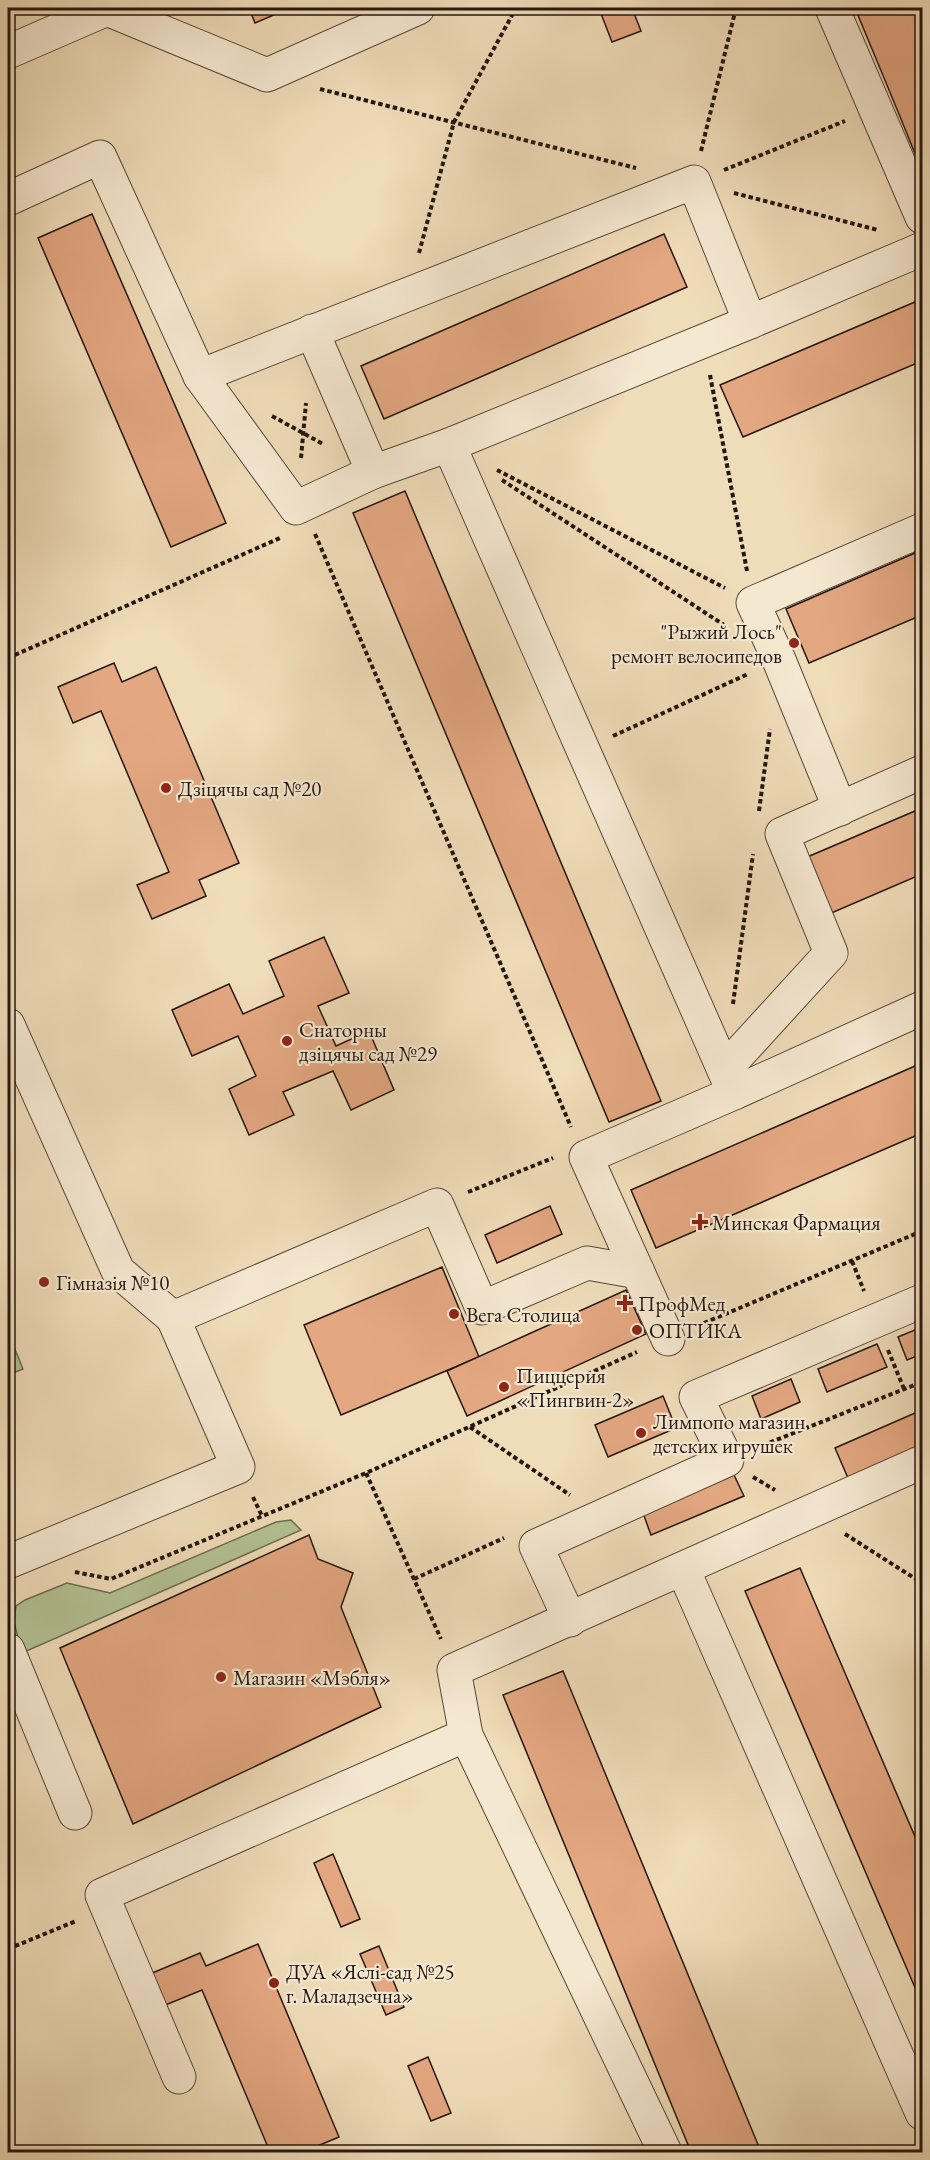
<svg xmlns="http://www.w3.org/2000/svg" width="930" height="2160" font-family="'EB Garamond',serif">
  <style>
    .green { fill: #b3c293; stroke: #6c6c52; stroke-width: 1.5 }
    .building { fill: #e3a781; stroke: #251610; stroke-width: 1.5 }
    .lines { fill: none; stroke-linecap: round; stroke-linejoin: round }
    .minor-casing { stroke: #58483a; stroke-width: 35 }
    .path { stroke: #251610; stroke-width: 4; stroke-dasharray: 4.5 3; stroke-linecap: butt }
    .minor { stroke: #f5e8d1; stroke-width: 33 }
    .poi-dot { fill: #8f2418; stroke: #f5e8d1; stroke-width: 2 }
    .labels { text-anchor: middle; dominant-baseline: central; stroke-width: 4.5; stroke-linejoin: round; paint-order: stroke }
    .poi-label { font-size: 21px; fill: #251610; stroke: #f5e8d1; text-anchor: start }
  </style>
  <rect width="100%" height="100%" fill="#efdcb8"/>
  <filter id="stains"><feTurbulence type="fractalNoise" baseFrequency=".00333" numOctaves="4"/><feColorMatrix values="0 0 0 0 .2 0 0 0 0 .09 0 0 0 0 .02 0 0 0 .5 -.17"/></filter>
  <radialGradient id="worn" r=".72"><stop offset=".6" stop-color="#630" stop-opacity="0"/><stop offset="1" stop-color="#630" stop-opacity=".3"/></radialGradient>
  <g class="green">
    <path d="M8,1332L23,1369L8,1375Z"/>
    <path d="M291,1520L301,1530L22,1653L14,1622L16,1606L25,1600L67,1583L110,1593L276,1522Z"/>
  </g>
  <g class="building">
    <path d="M249,8H290L255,23Z"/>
    <path d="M610,8H632L641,31L612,42L600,11Z"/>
    <path d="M855,8H921L922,171L899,114Z"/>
    <path d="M92,214L226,523L171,547L38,238Z"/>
    <path d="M664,234L687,287L384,419L361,366Z"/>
    <path d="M922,299V361L743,437L720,385Z"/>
    <path d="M405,491L661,1101L609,1122L353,513Z"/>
    <path d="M922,550V615L809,663L786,609Z"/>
    <path d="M114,663L122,682L156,667L239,863L199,880L206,896L152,919L137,885L169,872L101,711L73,723L58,687Z"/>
    <path d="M922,808V874L829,914L805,858Z"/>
    <path d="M324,937L349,993L318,1006L336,1046L369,1031L394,1090L351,1110L333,1071L283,1092L294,1115L249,1135L229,1089L256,1076L238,1036L192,1056L172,1010L229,984L243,1014L284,996L269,961Z"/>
    <path d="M922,1063V1133L656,1248L631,1190Z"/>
    <path d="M550,1206L562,1234L497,1263L485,1235Z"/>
    <path d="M442,1267L479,1357L341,1415L304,1325Z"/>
    <path d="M626,1290L646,1334L467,1416L447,1371Z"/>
    <path d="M922,1327V1354L907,1360L898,1337Z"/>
    <path d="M877,1344L887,1367L827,1392L818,1369Z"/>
    <path d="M791,1379L800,1402L761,1419L752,1396Z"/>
    <path d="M663,1396L676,1428L608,1457L595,1425Z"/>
    <path d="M922,1410V1445L848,1478L835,1448Z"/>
    <path d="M734,1475L744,1496L651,1535L643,1513Z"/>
    <path d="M309,1535L318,1559L353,1573L341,1607L381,1707L133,1824L60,1648Z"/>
    <path d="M800,1568L922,1853V2004L745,1591Z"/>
    <path d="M563,1671L761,2152H691L503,1695Z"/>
    <path d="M333,1854L360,1919L341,1927L314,1863Z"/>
    <path d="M258,1944L339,2137L303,2152H270L202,1990L163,2006L150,1974L200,1953L206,1966Z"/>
    <path d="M379,1946L404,2007L386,2015L360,1954Z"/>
    <path d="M428,2057L451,2113L431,2121L408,2066Z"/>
  </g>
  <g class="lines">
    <defs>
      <g id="minor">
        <path d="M832,8L922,217"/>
        <path d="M8,52L107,9L267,75L418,8"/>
        <path d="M8,199L100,157L200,376L296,508L373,472L449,445L734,1093L922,1008"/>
        <path d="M312,331L373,472"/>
        <path d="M200,376L694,182L750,322L922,249"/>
        <path d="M449,445L750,322"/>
        <path d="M840,809L779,660L753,603L922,530"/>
        <path d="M8,1025L118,1271L173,1318"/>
        <path d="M724,1070L831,953L782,834L922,772"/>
        <path d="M668,1339L586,1157L734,1093"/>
        <path d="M8,1562L238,1467L173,1318L437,1205L482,1308L587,1263L638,1272"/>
        <path d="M683,1569L922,2113"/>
        <path d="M570,1620L536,1546L727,1460L696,1397L922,1301"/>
        <path d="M8,1650L75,1813"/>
        <path d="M179,2077L102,1895L466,1735"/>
        <path d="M665,2152L466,1735L454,1670L922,1462"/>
      </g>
    </defs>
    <use href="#minor" class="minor-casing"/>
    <g class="path">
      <path d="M320,89L636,168"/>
      <path d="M701,151L736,8"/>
      <path d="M724,170L845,121"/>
      <path d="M734,193L878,230"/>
      <path d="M419,253L454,122L516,8"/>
      <path d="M710,375L747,571"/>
      <path d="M272,416L323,444"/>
      <path d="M301,458L306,403"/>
      <path d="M497,470L725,588"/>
      <path d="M502,480L724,625"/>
      <path d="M315,534L571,1127"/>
      <path d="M8,658L280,538"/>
      <path d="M613,736L748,674"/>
      <path d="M759,811L770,729"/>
      <path d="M733,1004L753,854"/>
      <path d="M468,1192L553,1158"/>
      <path d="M852,1261L864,1291"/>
      <path d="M697,1326L922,1231"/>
      <path d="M888,1350L904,1389"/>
      <path d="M470,1427L570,1495"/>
      <path d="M756,1448L922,1382"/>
      <path d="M366,1473L441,1639"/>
      <path d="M753,1477L775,1490"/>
      <path d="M253,1497L262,1516"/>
      <path d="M845,1534L922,1583"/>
      <path d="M75,1572L111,1579L366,1473L637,1352"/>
      <path d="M414,1579L504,1538"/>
      <path d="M8,1949L76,1921"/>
    </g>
    <use href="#minor" class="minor"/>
  </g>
  <g class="poi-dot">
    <circle cx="794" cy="643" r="6"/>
    <circle cx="166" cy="788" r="6"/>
    <circle cx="287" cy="1041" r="6"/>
    <path d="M697 1213h6v6h6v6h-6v6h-6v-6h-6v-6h6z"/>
    <circle cx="44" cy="1282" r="6"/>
    <path d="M622 1294h6v6h6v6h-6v6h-6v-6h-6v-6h6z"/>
    <circle cx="454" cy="1314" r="6"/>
    <circle cx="637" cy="1330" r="6"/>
    <circle cx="504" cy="1387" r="6"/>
    <circle cx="641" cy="1433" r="6"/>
    <circle cx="221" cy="1677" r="6"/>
    <circle cx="274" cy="1983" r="6"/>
  </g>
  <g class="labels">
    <g class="poi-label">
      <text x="782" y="631" text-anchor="end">"Рыжий Лось"<tspan x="782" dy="24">ремонт велосипедов</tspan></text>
      <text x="178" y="788">Дзіцячы сад №20</text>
      <text x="299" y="1029">Снаторны<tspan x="299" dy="24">дзіцячы сад №29</tspan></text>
      <text x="712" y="1222">Минская Фармация</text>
      <text x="56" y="1282">Гімназія №10</text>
      <text x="638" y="1303">ПрофМед</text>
      <text x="466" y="1314">Вега Столица</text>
      <text x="649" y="1330">ОПТИКА</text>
      <text x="516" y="1375">Пиццерия<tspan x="516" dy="24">«Пингвин-2»</tspan></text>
      <text x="653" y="1421">Лимпопо магазин<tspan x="653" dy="24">детских игрушек</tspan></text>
      <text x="233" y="1677">Магазин «Мэбля»</text>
      <text x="286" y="1971">ДУА «Яслі-сад №25<tspan x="286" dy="24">г. Маладзечна»</tspan></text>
    </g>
  </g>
  <rect width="930" height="2160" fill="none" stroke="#efdcb8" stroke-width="30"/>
  <rect x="9" y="9" width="912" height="2142" fill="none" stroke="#251610" stroke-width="3"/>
  <rect x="15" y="15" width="900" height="2130" fill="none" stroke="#251610" stroke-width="1.5"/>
  <rect width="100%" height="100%" filter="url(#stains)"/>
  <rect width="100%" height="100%" fill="url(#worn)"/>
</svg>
